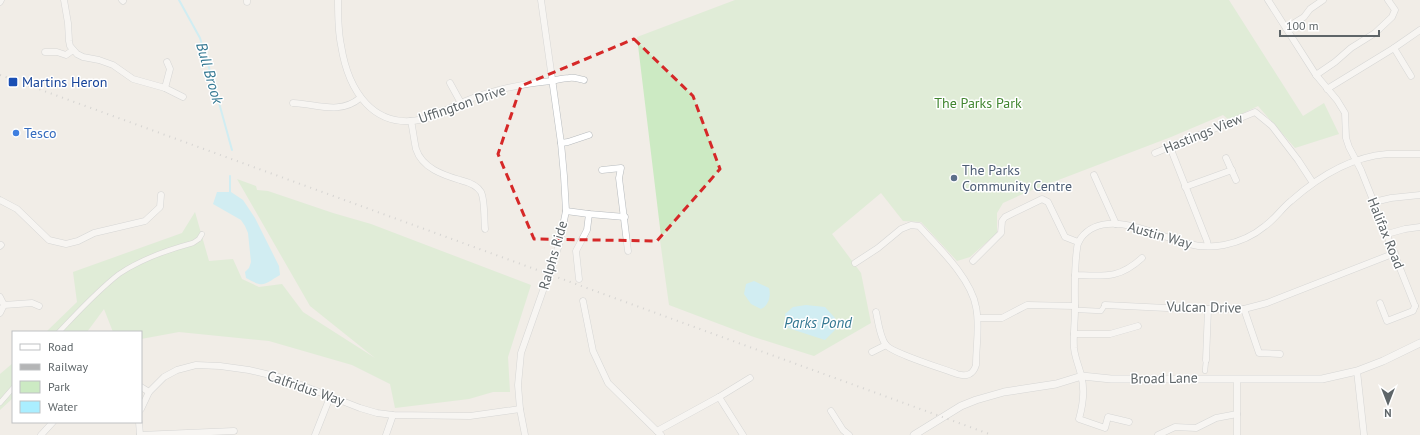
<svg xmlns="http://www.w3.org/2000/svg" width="1420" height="435" font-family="'PT Sans',sans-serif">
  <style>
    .green { fill: #cceac3 }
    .water { fill: #aef }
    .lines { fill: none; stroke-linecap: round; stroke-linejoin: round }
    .stream { stroke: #aef; stroke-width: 2 }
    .pedestrian-casing { stroke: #b7bbbe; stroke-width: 5.5 }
    .minor-casing { stroke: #b7bbbe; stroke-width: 7 }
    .tertiary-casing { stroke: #b7bbbe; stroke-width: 8 }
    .pedestrian { stroke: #fff; stroke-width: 4.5 }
    .minor { stroke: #fff; stroke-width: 6 }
    .tertiary { stroke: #fff; stroke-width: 7 }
    .rail { stroke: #b4b5b6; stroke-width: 2; stroke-dasharray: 1 5; stroke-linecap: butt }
    .marked { fill: none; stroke: #d62828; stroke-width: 3; stroke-dasharray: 8 5; stroke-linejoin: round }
    .transit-dot { fill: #1a4fb4; stroke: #fff; stroke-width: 1.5 }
    .shop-dot { fill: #3f7fe0; stroke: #fff; stroke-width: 1.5 }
    .service-dot { fill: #5c6f8a; stroke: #fff; stroke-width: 1.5 }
    .labels { text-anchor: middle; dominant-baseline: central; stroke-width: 3; stroke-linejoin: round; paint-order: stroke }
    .transit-label { font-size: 14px; fill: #164399; stroke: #fff; text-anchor: start }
    .park-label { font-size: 14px; fill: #418530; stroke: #fff }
    .street-label { font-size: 14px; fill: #5e6568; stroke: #fff }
    .shop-label { font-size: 14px; fill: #366cbe; stroke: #fff; text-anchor: start }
    .service-label { font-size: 14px; fill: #4e5e75; stroke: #fff; text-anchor: start }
    .water-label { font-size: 15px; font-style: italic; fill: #357993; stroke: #fff }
  </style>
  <rect width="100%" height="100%" fill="#f1ede7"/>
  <g class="green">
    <path d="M735,0H1229L1303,116L1324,103L1339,134L1295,148L1258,106L1229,120L1223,115L1171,137L1027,192L1003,203L997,213V233L970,257L957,261L921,222L903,221L881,193L832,234L861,273L871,323L814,356L751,336L669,305L660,240L671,230L661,236L637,37Z"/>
    <path d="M237,179L256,186L257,190L268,191L333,213L371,224L531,285L508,357L510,392H493L469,399L395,408L390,384L352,365L269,341L179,332L141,339V332H113L104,309L87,332H46L77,302L73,272L182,233L195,212L209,261L233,259L242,279L259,287L282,284L303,312L375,358L310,306Z"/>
    <path d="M13,363V398L0,410V374Z"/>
  </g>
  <g class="water">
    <path d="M217,192H231L243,200L255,218L279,266L280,275C263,285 264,288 246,278L245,272L249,268L251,262L248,233L245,226L241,220L213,204Z"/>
    <path d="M754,281L769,288C771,296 769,305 761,309L751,304L744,294L746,284Z"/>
    <path d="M806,305L825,307L835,318L836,325L835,330L825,340L788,328L785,314L793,307Z"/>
  </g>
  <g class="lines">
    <g class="stream">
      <path d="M179,0L200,38L213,81L232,150"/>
      <path d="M230,176V194"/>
    </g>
    <defs>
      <g id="pedestrian">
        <path d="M1079,310L1101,311L1105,305"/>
        <path d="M59,332C78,312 97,291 119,274C141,259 167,250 193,243L199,239L202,234"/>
        <path d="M1205,371L1206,360"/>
        <path d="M0,403L13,388"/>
      </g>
      <g id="minor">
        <path d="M64,0L68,23L69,41L70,46L77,54L83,57L99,60L113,65L133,79L165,88L183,97"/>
        <path d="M122,0L123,1"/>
        <path d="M338,0C338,15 338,31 341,45C348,90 373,131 424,119C437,116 450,107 463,102C491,90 520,84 551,81C557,80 563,78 569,78C574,77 579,79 584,80"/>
        <path d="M1268,0L1316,75L1337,100L1345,113L1346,138L1349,147L1361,170L1415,306"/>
        <path d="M0,2L1,0"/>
        <path d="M247,2V0"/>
        <path d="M1286,28L1304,17L1310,9L1323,0"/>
        <path d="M1394,48L1411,76"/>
        <path d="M45,52H57L66,55L73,50"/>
        <path d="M1316,75L1335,62L1351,48L1375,33L1392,17L1395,10L1388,0"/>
        <path d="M450,83L461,103"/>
        <path d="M165,88L170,69L167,62"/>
        <path d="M1327,89L1394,48L1420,30"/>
        <path d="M293,103C317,104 340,115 360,98"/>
        <path d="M411,121C413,130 414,140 416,149C422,168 443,175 460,180C468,182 477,185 481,192C485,200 484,220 485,229"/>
        <path d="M561,143L568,142L589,135"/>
        <path d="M1170,147L1207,241L1208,246"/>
        <path d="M1155,153L1255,112L1272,126L1298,160L1313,183"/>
        <path d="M1226,158L1236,180"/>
        <path d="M602,170L621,168L619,178L628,251"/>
        <path d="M1094,175L1116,224"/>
        <path d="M1185,187L1232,170"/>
        <path d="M0,200L17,209L49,240L66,244L78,241L94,233L145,221L160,207L161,195"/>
        <path d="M1374,202L1391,198L1420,195"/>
        <path d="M566,211L589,214L625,217"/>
        <path d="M1387,234L1405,229L1420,227"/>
        <path d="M0,246L1,245"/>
        <path d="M973,261L1001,233L1002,221L1005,217L1042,199L1048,202L1065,237L1078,242"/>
        <path d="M855,263L878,248L901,229L911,225L919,226C938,247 971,278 976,307C980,325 976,346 976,365C973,375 966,377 957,374C944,369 892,353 886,345C880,338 878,321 876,312"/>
        <path d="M1075,275C1105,276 1119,279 1142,258"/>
        <path d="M579,279L576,251L587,230L589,214"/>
        <path d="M0,297L4,305L32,303L39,306"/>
        <path d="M583,301L593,351L608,383L661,435"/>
        <path d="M1380,303L1387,321L1413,311L1415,306"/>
        <path d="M1105,305L1187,309H1244L1267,303L1395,253"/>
        <path d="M1244,309L1259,353L1280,354"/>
        <path d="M0,313L4,305"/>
        <path d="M978,318H1002L1027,305L1075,306"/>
        <path d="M1074,334H1110L1138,326"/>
        <path d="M872,352L886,345"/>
        <path d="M1206,360L1208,309"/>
        <path d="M1357,371L1364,435"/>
        <path d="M141,387L149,392"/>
        <path d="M719,397L743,435"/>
        <path d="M141,409L149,392L164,377L177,370L196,365L220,366L249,370L283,378L360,408L377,413L393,415L470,416L520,409"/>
        <path d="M831,411L843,430L849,435"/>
        <path d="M139,422L140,435"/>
        <path d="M1129,422L1108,417L1105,428L1079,419C1083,405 1085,389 1081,375C1079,366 1075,358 1074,348C1073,335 1075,322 1075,309C1075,289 1074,269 1077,249C1077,245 1079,241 1081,238C1105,206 1159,237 1189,244C1200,247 1213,247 1224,245C1239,242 1253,236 1265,226C1275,219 1282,208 1291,201C1318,177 1350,157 1387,154C1398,154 1409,154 1420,154"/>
        <path d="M657,431L719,397L750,378"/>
        <path d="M41,435L53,422"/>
        <path d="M140,435L234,431"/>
        <path d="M315,435L330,397"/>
        <path d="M386,435L393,415"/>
        <path d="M525,435L520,409L518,385L521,353L559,245L566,211L564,176L561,143L541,0"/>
        <path d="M1158,435L1175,427L1196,428L1216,418L1237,414"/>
        <path d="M1237,435V379"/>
      </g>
      <path id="tertiary" d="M914,435L961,406L976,400L1004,392L1056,384L1082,376L1111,379H1322L1357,371L1383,361L1420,343"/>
    </defs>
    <use href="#pedestrian" class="pedestrian-casing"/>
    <use href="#minor" class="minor-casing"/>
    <use href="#tertiary" class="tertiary-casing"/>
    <use href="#pedestrian" class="pedestrian"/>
    <use href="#minor" class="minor"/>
    <use href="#tertiary" class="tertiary"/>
    <path class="rail" d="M0,75L992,435"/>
  </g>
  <path d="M0 0H1420V435H0ZM634,39L693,96L720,169L657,241L534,239L498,154L521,86Z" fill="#f1ede7" fill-opacity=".55" fill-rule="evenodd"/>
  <path class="marked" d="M634,39L693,96L720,169L657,241L534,239L498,154L521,86Z"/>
  <rect class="transit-dot" x="8" y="77" width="10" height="10" rx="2"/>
  <circle class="shop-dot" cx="16" cy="133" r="4"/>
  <circle class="service-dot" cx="954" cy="178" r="4"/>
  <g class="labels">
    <g class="transit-label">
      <text x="22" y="82">Martins Heron</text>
    </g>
    <g class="park-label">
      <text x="978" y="103">The Parks Park</text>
    </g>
    <g class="street-label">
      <text transform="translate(462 104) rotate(-19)">Uffington Drive</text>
      <text transform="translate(1203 133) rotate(-22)">Hastings View</text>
      <text transform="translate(1386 233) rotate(68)">Halifax Road</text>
      <text transform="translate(1160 235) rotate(16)">Austin Way</text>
      <text transform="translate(553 255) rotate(-74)">Ralphs Ride</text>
      <text transform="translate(1204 307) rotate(1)">Vulcan Drive</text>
      <text transform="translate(1164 378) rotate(-1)">Broad Lane</text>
      <text transform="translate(306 388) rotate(19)">Calfridus Way</text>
    </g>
    <g class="shop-label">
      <text x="24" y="133">Tesco</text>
    </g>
    <g class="service-label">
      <text x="962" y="170">The Parks<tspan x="962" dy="16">Community Centre</tspan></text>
    </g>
    <g class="water-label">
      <text transform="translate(210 73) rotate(74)">Bull Brook</text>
      <text x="818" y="322">Parks Pond</text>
    </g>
  </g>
  <rect x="12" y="331" width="130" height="92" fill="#ffffff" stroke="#bfc1c3"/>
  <rect x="20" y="344" width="20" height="6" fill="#ffffff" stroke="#bfc1c3"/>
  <text x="48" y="351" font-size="12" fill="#5e6568">Road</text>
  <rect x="20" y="364" width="20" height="6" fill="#b4b5b6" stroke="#bfc1c3"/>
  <text x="48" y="371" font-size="12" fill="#5e6568">Railway</text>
  <rect x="20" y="381" width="20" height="12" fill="#cceac3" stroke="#bfc1c3"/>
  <text x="48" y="391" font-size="12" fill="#5e6568">Park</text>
  <rect x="20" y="401" width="20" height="12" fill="#aaeeff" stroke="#bfc1c3"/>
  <text x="48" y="411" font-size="12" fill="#5e6568">Water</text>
  <g transform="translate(1388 403) rotate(180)" stroke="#ffffff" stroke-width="3" paint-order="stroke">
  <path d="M0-3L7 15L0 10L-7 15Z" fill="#5e6568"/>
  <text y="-6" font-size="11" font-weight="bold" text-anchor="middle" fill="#5e6568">N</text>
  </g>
  <path d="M1280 30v6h99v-6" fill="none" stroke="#5e6568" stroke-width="2"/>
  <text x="1286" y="30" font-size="12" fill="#5e6568" stroke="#ffffff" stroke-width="3" paint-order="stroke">100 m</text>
</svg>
